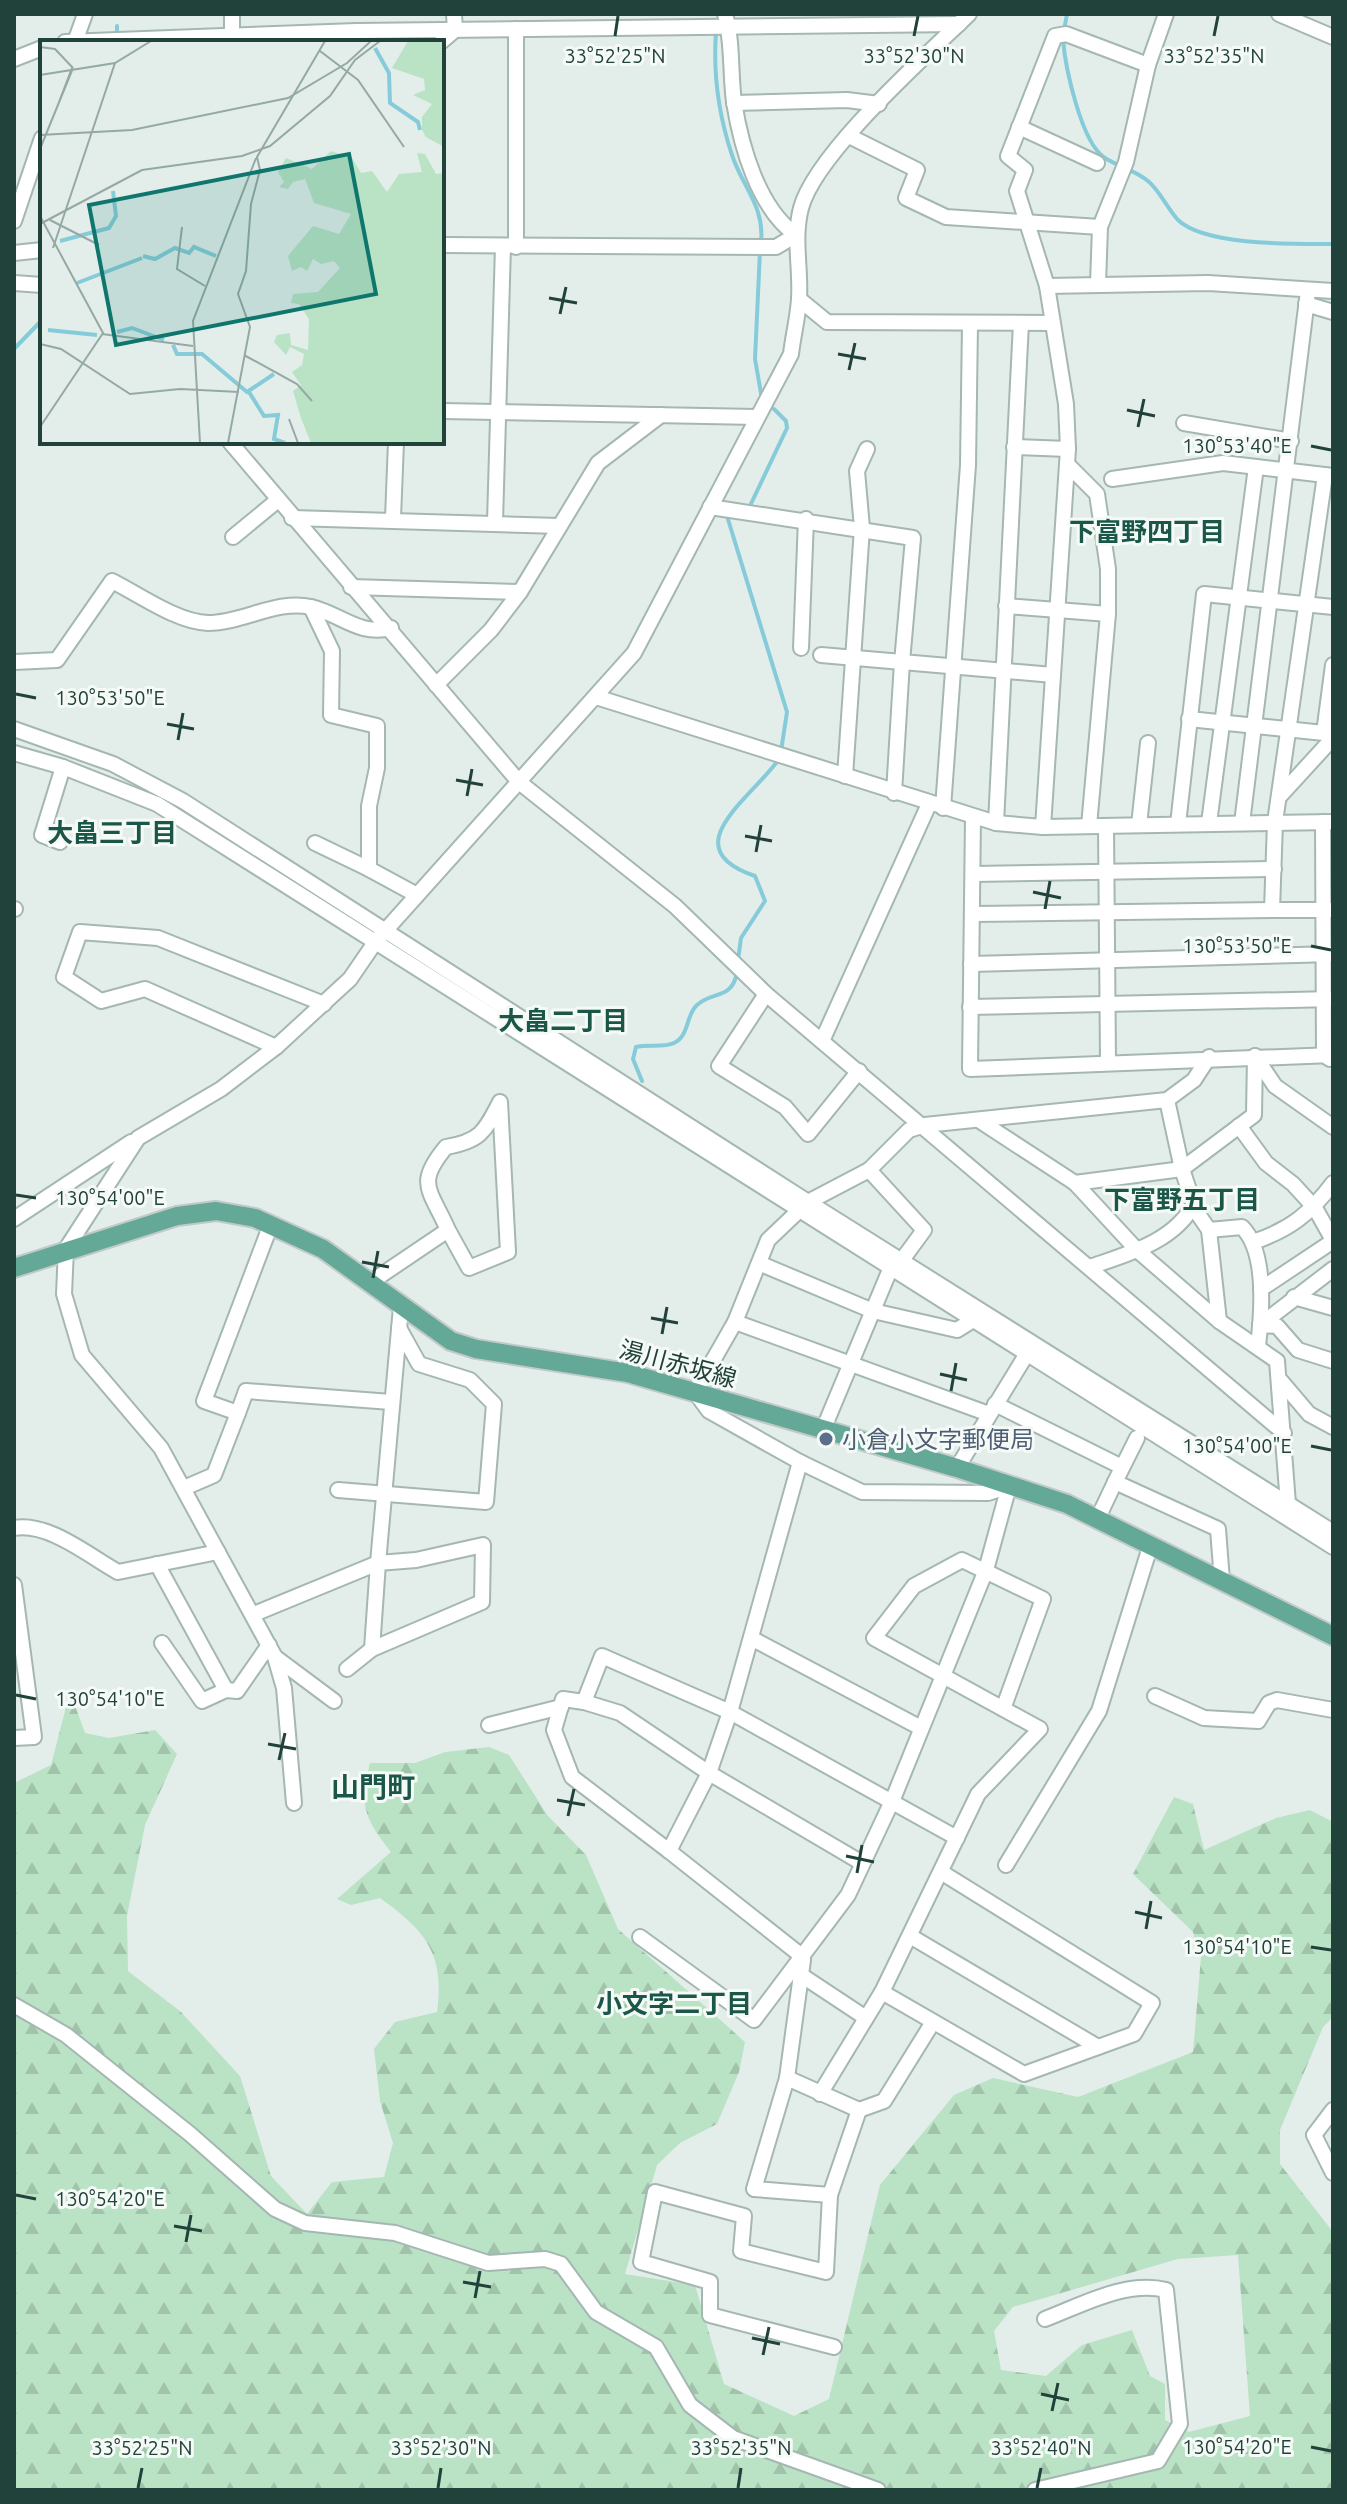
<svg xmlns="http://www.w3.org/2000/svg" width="1347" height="2504" font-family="Ubuntu,'Noto Sans JP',sans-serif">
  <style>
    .forest { fill: url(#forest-firs); fill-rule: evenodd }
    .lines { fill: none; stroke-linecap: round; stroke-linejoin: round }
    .stream { stroke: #86cbd9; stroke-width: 4 }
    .minor-casing { stroke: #a5b7b2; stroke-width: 18 }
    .major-casing { stroke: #c1cac8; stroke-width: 22 }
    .minor { stroke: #fff; stroke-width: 14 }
    .major { stroke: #64a898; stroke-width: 18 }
    .ticks { fill: none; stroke: #21423a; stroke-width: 3 }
    .service-dot { fill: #5c6f8a; stroke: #f5faf7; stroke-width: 3 }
    .labels { text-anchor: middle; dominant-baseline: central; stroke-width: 6; stroke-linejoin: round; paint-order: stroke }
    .street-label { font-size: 24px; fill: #21423a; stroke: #f5faf7 }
    .service-label { font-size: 24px; fill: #4e5e75; stroke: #f5faf7; text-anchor: start }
    .neighbourhood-label { font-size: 26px; font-weight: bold; fill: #1a5749; stroke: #f5faf7 }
    .quarter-label { font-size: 28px; font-weight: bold; fill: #1a5749; stroke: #f5faf7 }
    .inset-river { fill: none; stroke: #86cbd9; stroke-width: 4 }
    .inset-road { fill: none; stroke: #95a9a4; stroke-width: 2 }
    .view { fill: #0f766e; fill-opacity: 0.15; stroke: #0f766e; stroke-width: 4 }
    .inset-edge { fill: none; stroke: #21423a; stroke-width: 4 }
    .ticks-label { font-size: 20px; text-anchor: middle; fill: #21423a; stroke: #f5faf7; stroke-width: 6; stroke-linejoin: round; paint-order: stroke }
  </style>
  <defs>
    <pattern id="forest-firs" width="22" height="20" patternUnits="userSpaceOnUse" patternTransform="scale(2)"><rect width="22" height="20" fill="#bae2c5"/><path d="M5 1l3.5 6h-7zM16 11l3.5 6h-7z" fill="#a0c3aa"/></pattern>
  </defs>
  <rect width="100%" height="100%" fill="#e3eeea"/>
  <path class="forest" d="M70,1692L85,1733L109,1738L155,1730L177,1754L145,1825L127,1916L128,1971L181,2012L240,2076L271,2176L307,2214L332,2182L384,2177L393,2143L380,2101L374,2049L395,2022L437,2012C445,1954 426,1931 380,1898L351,1905L337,1899L391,1852C364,1817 359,1806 370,1763H415L445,1752L489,1747L509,1755L548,1816L586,1855L618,1929L745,2042L739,2072L717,2124L680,2143L657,2165L625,2274L695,2285L724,2384L794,2416L829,2399L880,2185L954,2095L993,2078L1078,2097L1193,2052L1201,1957L1193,1932L1133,1874L1174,1797L1193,1804L1204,1850L1276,1818L1310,1810L1333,1822V2017L1323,2027L1280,2130V2164L1333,2232V2490H14V1783L51,1765ZM1238,2255L1250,2416L1189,2432L1165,2420V2384L1150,2376L1132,2330L1082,2345L1046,2376L1001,2370L994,2331L1013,2307L1178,2259Z"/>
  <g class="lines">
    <g class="stream">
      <path d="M1064,30L1067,14"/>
      <path d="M716,32C713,73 719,116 732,155C742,186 765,207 761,242"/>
      <path d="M117,36V26"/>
      <path d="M1063,39C1065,66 1081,143 1105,158C1119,167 1135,170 1148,181C1160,191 1167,208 1178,220C1205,246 1296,244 1333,244"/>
      <path d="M760,251L755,359L762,399"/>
      <path d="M14,349L42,320"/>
      <path d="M749,508L787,428L786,421L774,409"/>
      <path d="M727,516L787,712L781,751"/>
      <path d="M738,960L741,938L765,901L755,876C671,848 753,797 779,759"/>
      <path d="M642,1081L633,1059L636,1047C647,1044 664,1048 674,1043C689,1036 686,1016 696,1006C712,990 731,1001 737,973"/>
    </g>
    <defs>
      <g id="minor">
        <path d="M232,14V42"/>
        <path d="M725,14C733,42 730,73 734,102C741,146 758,208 796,235"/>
        <path d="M1279,14L1333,37"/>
        <path d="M65,42L356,31L959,24"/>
        <path d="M75,42L85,14"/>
        <path d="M441,42L455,30L454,14"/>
        <path d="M14,59L42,48"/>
        <path d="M734,103L847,100L879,104"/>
        <path d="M1019,127L1097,163"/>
        <path d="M849,136L917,170L906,198L946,217L1100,227"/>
        <path d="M14,221L42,138"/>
        <path d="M442,245L776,247L796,235"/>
        <path d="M516,247V29"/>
        <path d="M14,253L42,250"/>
        <path d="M14,283L42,285"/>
        <path d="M1098,284L1100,227L1126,162L1148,65L1166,14"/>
        <path d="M1047,286L1208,283L1333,291"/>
        <path d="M799,299L827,322L1051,323"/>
        <path d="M1306,304L1333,312"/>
        <path d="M442,411L757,417"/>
        <path d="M1184,423L1291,441"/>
        <path d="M230,442L519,782L675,906L766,994L1284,1433"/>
        <path d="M1014,447L1068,449"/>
        <path d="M1068,465L1097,494L1108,569V614L1089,826"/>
        <path d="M1325,475L1275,822L1272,910H1333"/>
        <path d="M1112,479L1223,463L1333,476"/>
        <path d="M710,507L913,538L902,662L1053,675"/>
        <path d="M292,518L559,526"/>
        <path d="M393,518L396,442"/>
        <path d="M495,522L503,246"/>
        <path d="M233,537L278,500"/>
        <path d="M351,587L520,592"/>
        <path d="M1006,606L1108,614"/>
        <path d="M311,607L332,651L331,715L377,726V768L369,806V869L315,843"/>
        <path d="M801,648L806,519"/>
        <path d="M821,655L902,662L894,793"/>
        <path d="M14,662L57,660L112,581C140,595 177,622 208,623C243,623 277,599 311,607C341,614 358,636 391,628"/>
        <path d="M436,685L491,630L520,592L598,463L661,415"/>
        <path d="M596,697L996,823L1043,827L1333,822"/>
        <path d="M1189,719L1324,733L1333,665"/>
        <path d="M14,729L113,764L183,801L808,1202L1333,1532"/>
        <path d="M14,753L63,767L157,804L1333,1547"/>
        <path d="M845,776L862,528L857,471L867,449"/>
        <path d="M1279,797L1333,738"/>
        <path d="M943,808L968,465L970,324"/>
        <path d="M973,817L970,1069L1333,1055"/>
        <path d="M1323,822L1324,1055L1330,1059"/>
        <path d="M996,823L1021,323"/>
        <path d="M1209,823L1256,467"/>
        <path d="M1242,823L1308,291"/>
        <path d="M1178,824L1204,594L1333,607"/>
        <path d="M1139,825L1148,743"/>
        <path d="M1106,826L1108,1061"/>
        <path d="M1043,827L1068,449L1066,404L1047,286L1017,191L1025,170L1008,156L1055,36L1066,34L1148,65"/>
        <path d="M60,842L42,835L63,767"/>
        <path d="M369,869L417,895"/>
        <path d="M973,874L1274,869"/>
        <path d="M14,909H15"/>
        <path d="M973,914L1272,910"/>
        <path d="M971,964L1333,954"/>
        <path d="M766,994L719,1066L785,1107L808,1134L859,1071"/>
        <path d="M970,1007L1333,999"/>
        <path d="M822,1041L929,804"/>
        <path d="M276,1047L145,989L101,1001L64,977L80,932L158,938L324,1004"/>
        <path d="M1255,1056L1275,1086L1333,1127"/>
        <path d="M1167,1100L1182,1169L1196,1211L1209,1230L1219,1321"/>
        <path d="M980,1121L1075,1183L1137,1250L1219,1321L1277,1361L1288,1504"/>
        <path d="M1239,1126L1266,1163L1293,1184L1315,1208L1333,1240"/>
        <path d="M869,1170L924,1230L902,1260"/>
        <path d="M1075,1183L1182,1169L1254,1115L1255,1056"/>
        <path d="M14,1219L131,1142"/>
        <path d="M1209,1230L1242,1227C1267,1252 1262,1313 1258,1346"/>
        <path d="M1253,1242C1289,1230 1310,1214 1333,1183"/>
        <path d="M761,1264L873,1311L957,1330L973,1320"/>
        <path d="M1090,1267C1127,1254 1174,1242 1194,1204"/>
        <path d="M371,1282L448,1230L469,1268L508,1252L500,1102C485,1131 481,1141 446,1147C415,1184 430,1189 448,1230"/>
        <path d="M1261,1289L1333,1241"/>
        <path d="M1294,1297L1333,1308"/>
        <path d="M735,1322L989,1414"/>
        <path d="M1260,1325L1333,1269"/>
        <path d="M1260,1325L1277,1326L1298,1350L1333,1361"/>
        <path d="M1281,1381L1309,1414L1333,1427"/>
        <path d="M995,1404L1122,1467"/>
        <path d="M238,1413L246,1391L391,1402"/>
        <path d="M823,1430L894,1260"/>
        <path d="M1137,1438L1115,1482L1218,1529L1222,1581"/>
        <path d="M800,1462L862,1492L988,1493L1009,1486"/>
        <path d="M957,1468L1031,1347"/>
        <path d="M184,1488L214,1475L238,1413L204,1401L271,1224"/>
        <path d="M338,1490L486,1502L494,1404L470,1380L419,1364L399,1328"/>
        <path d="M1097,1520L1115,1482"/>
        <path d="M14,1528C49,1522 89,1556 118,1572L218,1552"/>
        <path d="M483,1545L482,1602L372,1649L378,1563L416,1560Z"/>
        <path d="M157,1564L226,1690"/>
        <path d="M14,1585L34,1737L14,1738"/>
        <path d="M254,1614L378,1563L401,1307"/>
        <path d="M751,1638L921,1728"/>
        <path d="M162,1643L202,1701L226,1690L237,1691L269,1645"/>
        <path d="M275,1657L334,1701"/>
        <path d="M347,1669L372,1649"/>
        <path d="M1155,1696L1204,1718L1258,1721L1269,1703L1277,1700L1333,1710"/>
        <path d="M584,1702L563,1699L554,1730L572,1777L669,1851"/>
        <path d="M489,1725L561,1707"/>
        <path d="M294,1803L284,1688L275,1657L161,1448L82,1355L64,1294L66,1249L138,1138L221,1089L276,1047L350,979L376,941L634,653L791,354C793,336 798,317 799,299C801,268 793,239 801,208C816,153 926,56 969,14"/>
        <path d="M862,1863L709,1773L620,1713L584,1702L602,1656L730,1712L957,1838"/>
        <path d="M1006,1865L1099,1711L1150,1547"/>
        <path d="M910,1936L1098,2047"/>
        <path d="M640,1937L754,2020L848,1895L893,1799L986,1570L1009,1486"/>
        <path d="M803,1957L669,1851L709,1773L730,1712L800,1462L709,1411L695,1392L735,1322L768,1240L808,1202L869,1170L909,1130L925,1125L1167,1100L1194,1080L1209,1057"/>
        <path d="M803,1960L787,2078L754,2189L830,2195"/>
        <path d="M801,1975L866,2018"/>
        <path d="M882,1992L1024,2074L1134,2034L1152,2003L941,1872"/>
        <path d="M14,2005L66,2035L190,2134L275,2209L305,2223L395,2233L488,2263L545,2259L561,2264L596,2312L656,2347L690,2405L733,2438L878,2490"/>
        <path d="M787,2078L859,2110L830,2195L826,2272L741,2251L744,2216L655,2192L641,2262L710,2282V2315L834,2347"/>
        <path d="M820,2094L882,1992L978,1794L1040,1729L874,1638L914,1586L962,1560L1043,1599L1003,1709"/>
        <path d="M859,2110L884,2101L933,2022"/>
        <path d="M1333,2110L1314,2135L1333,2173"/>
        <path d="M1035,2490L1158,2461L1180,2424L1166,2290C1126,2280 1082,2305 1045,2319"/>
      </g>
      <path id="major" d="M14,1268L177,1216L216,1211L255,1218L323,1249L451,1341L476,1349L628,1373L957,1468L1067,1504L1333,1636"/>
    </defs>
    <use href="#minor" class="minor-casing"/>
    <use href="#major" class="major-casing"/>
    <use href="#minor" class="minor"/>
    <use href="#major" class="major"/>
  </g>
  <path class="ticks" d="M615,36L618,16M914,36L918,16M1214,36L1218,16M549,298L577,303M560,314L566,287M838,354L866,359M849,370L855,343M1127,410L1155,416M1138,427L1144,399M1311,446L1331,450M16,694L36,698M167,724L194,729M178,740L183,713M456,780L483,785M467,796L472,769M745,836L772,841M756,852L761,825M1033,892L1061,898M1045,909L1050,881M1311,946L1331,950M16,1195L36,1198M362,1262L389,1267M373,1278L378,1251M651,1318L678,1323M662,1334L667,1307M940,1374L967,1380M951,1391L956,1363M1311,1446L1331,1450M16,1695L36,1699M268,1744L296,1749M279,1760L285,1733M557,1800L585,1805M568,1816L574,1789M846,1856L874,1862M857,1873L862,1845M1135,1912L1162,1918M1146,1929L1151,1901M1311,1947L1331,1950M16,2195L36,2199M174,2226L202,2231M186,2242L191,2215M463,2282L491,2287M475,2298L480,2271M752,2338L780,2344M763,2355L769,2327M1041,2394L1069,2400M1052,2411L1058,2383M1311,2447L1331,2451M138,2488L142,2468M438,2488L441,2468M738,2488L741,2468M1037,2488L1041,2468"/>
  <circle class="service-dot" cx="826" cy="1439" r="8"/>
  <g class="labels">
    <g class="street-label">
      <text transform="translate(678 1364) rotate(15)">湯川赤坂線</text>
    </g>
    <g class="service-label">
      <text x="842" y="1439">小倉小文字郵便局</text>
    </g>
    <g class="neighbourhood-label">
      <text x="1147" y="531">下富野四丁目</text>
      <text x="112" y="832">大畠三丁目</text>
      <text x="563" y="1020">大畠二丁目</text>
      <text x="1182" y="1199">下富野五丁目</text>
      <text x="674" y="2003">小文字二丁目</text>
    </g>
    <g class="quarter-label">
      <text x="373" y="1786">山門町</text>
    </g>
  </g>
  <g transform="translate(40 40)">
    <rect width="404" height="404" fill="#e3eeea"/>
    <path d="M368,1H404V107L386,97L382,90V77L392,64L373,55L385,50L384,39L352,28ZM291,111L312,118L321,133L332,131L347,152L359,134L382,132L377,113L385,114L396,134L404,133V403H271L261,378L253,351L261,345L252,332L262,325L264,314L250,307L246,315L234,302L237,295L250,293L251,305L268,310L269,279L259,264L251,263L253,254L278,252L300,228L294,221L281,224L273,219L267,231L261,227L252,231L248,216L273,186L299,194L311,174L274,163L265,139L253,142L248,149L239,147L244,142L238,132L246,118L272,129Z" fill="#bae2c5"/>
    <path class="inset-river" d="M335,8L349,33L350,63L378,82L380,90M20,201L69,188L76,176L73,151M103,216L115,219L135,208L149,213L154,207L176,216M37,243L102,218M8,290L57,295M77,292L92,288L124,300M133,305L137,314H162L207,352L234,334M209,352L224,376L238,375L234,399L245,403"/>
    <path class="inset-road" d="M0,7L15,9L33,28M280,11L318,40L364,107M0,35L75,23L111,1M14,75L32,28M0,95L92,90L248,58L307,23L331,1M0,109L33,28M10,180L59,205M0,184L102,130L202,116L230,106L290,56L315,20L340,1M142,187L137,229L165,246M13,208L75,23M62,294L153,306M0,304L21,309L90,354L140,349L199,352M204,315L257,344L272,361M249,379L258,403M0,387L63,293L0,176M160,403L153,281L216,118M188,403L210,287L198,254L206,231L211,164L220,130L217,117L285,1"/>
    <path class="view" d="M309,114L336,254L76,305L49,165Z"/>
    <rect width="404" height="404" class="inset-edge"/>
  </g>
  <g class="ticks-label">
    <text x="615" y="63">33°52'25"N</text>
    <text x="914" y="63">33°52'30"N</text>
    <text x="1214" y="63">33°52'35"N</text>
    <text x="1237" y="453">130°53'40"E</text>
    <text x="110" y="705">130°53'50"E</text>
    <text x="1237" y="953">130°53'50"E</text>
    <text x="110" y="1205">130°54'00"E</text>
    <text x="1237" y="1453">130°54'00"E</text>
    <text x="110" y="1706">130°54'10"E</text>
    <text x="1237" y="1954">130°54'10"E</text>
    <text x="110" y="2206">130°54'20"E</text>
    <text x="1237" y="2454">130°54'20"E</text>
    <text x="142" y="2455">33°52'25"N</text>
    <text x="441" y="2455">33°52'30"N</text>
    <text x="741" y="2455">33°52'35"N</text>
    <text x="1041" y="2455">33°52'40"N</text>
  </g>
  <rect width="1347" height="2504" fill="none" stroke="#21423a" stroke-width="32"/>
</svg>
